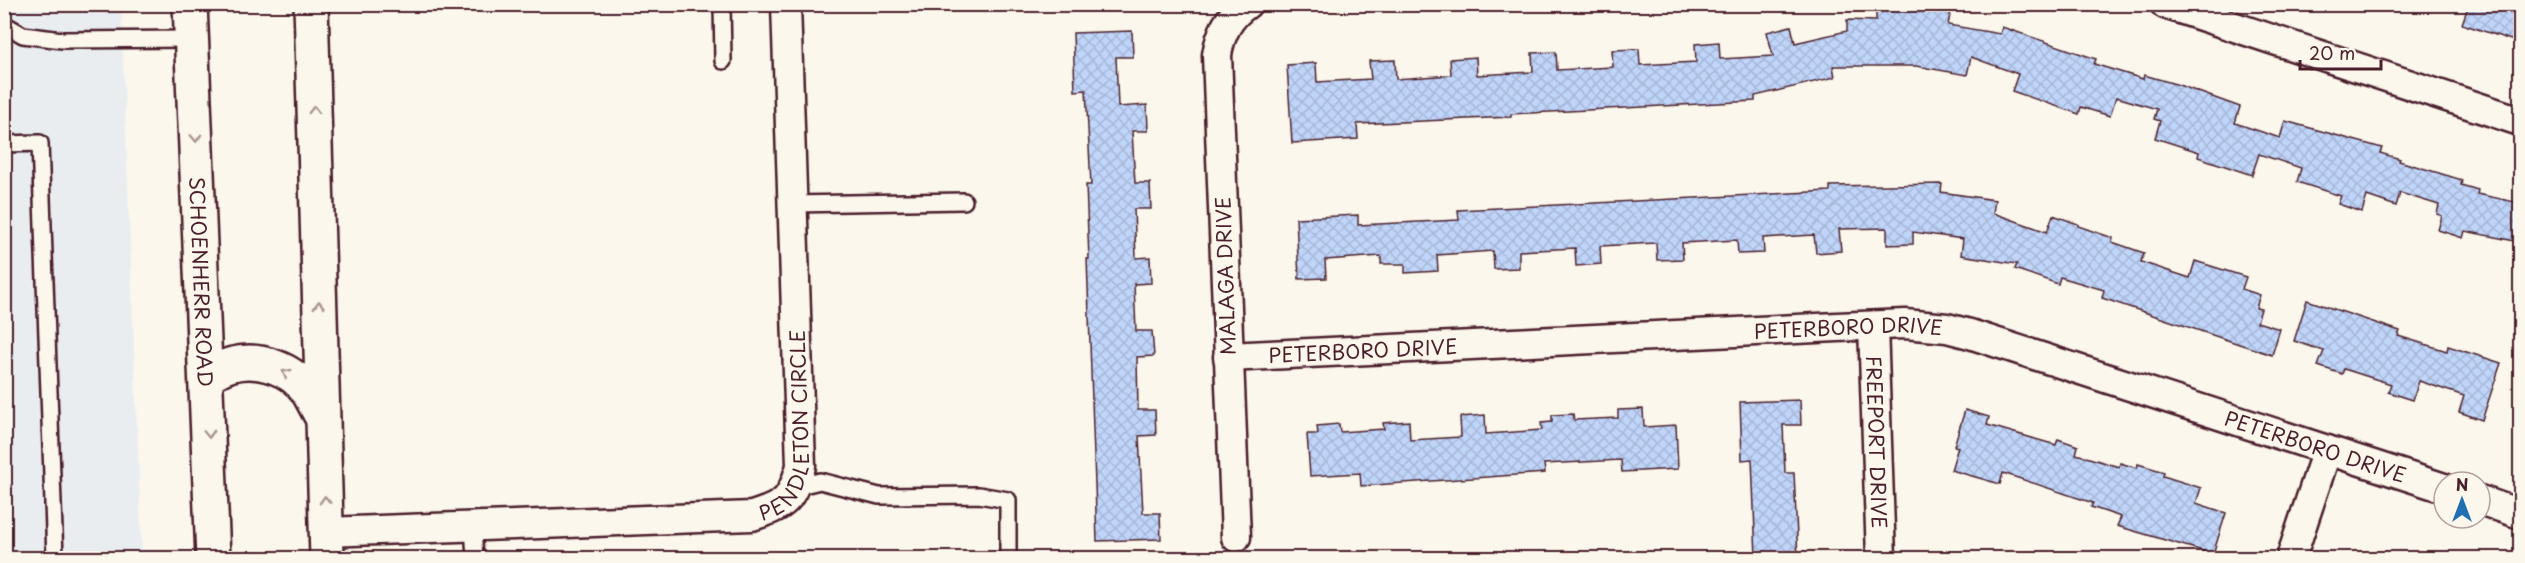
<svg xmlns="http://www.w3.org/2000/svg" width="2525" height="563" font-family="'Playpen Sans',sans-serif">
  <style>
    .built { fill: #e9edf0 }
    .building { fill: url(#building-cross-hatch); stroke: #4a1f2b; stroke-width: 1.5 }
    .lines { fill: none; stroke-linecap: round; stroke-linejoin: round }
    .lane-casing { stroke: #4a1f2b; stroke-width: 20 }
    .street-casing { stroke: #4a1f2b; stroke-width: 33 }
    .secondary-casing { stroke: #4a1f2b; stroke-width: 38 }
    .lane { stroke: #fbf7ec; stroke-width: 15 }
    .street { stroke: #fbf7ec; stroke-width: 28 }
    .secondary { stroke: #fbf7ec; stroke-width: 33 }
    .oneway { stroke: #ab9695 }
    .labels { text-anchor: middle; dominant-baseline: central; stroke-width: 6; stroke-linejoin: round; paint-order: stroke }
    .street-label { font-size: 20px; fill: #4a1f2b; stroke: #fbf7ec }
  </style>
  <defs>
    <pattern id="building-cross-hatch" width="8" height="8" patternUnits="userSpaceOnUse" patternTransform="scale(1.5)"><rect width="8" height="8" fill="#c0d5fa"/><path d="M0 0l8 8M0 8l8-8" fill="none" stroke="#a6b6d6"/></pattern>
  </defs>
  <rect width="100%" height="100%" fill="#fbf7ec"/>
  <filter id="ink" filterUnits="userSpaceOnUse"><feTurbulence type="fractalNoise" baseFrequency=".0167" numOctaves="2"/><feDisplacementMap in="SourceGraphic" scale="12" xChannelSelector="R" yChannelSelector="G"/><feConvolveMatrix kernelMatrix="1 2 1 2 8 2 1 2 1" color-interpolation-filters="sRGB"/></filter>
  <g filter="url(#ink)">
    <path class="built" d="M4,5H121L142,558H5Z"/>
    <g class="building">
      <path d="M2469,4H2520V43L2462,24Z"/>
      <path d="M1876,6H1931L1951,10L1948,25L2000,34L2002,27L2096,59L2094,64L2143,79L2144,75L2179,85L2240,107L2235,123L2280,138L2285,121L2382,148L2380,153L2400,159L2399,161L2462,180L2461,185L2478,190L2477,194L2520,203V242L2465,231L2463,238L2438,230L2442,216L2437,214L2439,205L2400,193L2396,206L2367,196L2362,212L2338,204L2341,196L2297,182L2301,168L2259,154L2252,175L2198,157L2199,152L2155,138L2160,121L2154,119L2157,109L2116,97L2110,116L2081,107L2079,114L2012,91L2018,74L1971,57L1967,75L1916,66H1833L1835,77L1755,96V101L1511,114V117L1357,124L1358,139L1292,143L1287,65L1316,63L1317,82L1371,79L1369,61L1395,60L1396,79L1451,75L1450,59L1476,57L1477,75L1533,72L1532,53L1556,52L1557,70L1613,67L1612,50L1639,49L1640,65L1696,62L1695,44L1719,42L1720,59L1773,56L1767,32L1791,26L1795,43L1847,31V20L1876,21Z"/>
      <path d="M1132,31L1133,57H1116L1118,107L1147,105L1148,131H1132L1135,183H1150L1151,209H1134L1136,258L1150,257L1151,283L1134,284L1136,331H1152L1154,356L1137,357L1138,410H1155L1156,435L1139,436L1143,513H1160L1161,539L1097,541L1087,259H1089L1086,185H1091L1086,90L1075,91L1073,33Z"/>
      <path d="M1942,184L1941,192L1995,200L1993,213L2047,232L2053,215L2078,224V226L2113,238L2112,242L2144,253L2141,262L2190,278L2195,261L2246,277L2242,289L2260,295L2256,308L2261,309L2257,322L2280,329L2272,355L2102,298L2104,290L2060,277L2058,284L2015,269L2017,264L1961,255L1963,239L1913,232V244L1887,245V228L1839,229L1841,251L1816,253L1814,235L1763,238L1764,253L1738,254L1737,240L1682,243L1683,259L1657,260L1656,243L1600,246L1601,264L1576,266L1575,248L1519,251V268L1494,269L1493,251L1437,255L1438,271L1405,273V264H1381V256L1325,260L1326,278L1299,279L1296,218L1358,215V225L1459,220L1458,210L1830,191V186Z"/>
      <path d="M2307,300L2400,331L2398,336L2447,351L2448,346L2501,363L2482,420L2459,412L2464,396L2419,381L2413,400L2388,392L2391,384L2344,369L2342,374L2318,366L2324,351L2294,341Z"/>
      <path d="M1800,400L1801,425H1783L1785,473H1794L1798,558H1756L1752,459L1742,460L1740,402Z"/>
      <path d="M1643,409L1644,427L1676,425L1678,469L1622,472L1621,460L1544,464L1545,473L1361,486L1360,473L1310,476L1307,434H1318L1317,426L1339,424L1340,432L1384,429L1383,423L1409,421L1410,440L1461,437L1460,417L1485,415L1486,434L1542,430L1541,423L1552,422V415L1573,414L1574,420L1618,418V410Z"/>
      <path d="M1965,410L1989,417L1987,425L2056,445L2058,439L2078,446L2076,454L2119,467L2120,463L2137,468L2138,464L2164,472L2163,476L2201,488L2196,503L2226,513L2213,554L2117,526L2121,517L2091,507L2093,503L2003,473L2000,484L1951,470L1958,447L1954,446Z"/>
    </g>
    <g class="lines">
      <defs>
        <g id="lane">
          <path d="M722,4L723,61"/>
          <path d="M4,24L23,35L62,40L191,39"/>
          <path d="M4,144L40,143L55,558"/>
          <path d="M792,204L964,201"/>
          <path d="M795,487L820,481L879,496L979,495L1008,500V558"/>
          <path d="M473,527L475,558"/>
        </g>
        <g id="street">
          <path d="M2165,4L2520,121"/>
          <path id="s1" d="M1873,326L1881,558"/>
          <path id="s2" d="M1228,357L1837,327L1905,324L1947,328L1970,334L2444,488"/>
          <path d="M2480,500L2520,514"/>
          <path id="s3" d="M326,532L752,516C787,505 791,500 801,466L786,4"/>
          <path d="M1236,537L1217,55C1220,34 1229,16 1247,4"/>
          <path d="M2291,558L2327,450"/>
        </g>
        <g id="secondary">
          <path id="s4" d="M190,4L213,558"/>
          <path d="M311,4L327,558"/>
          <path d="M207,375C215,372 224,366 233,364C259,357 293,369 308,392C313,400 317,409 322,417"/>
        </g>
      </defs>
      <use href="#lane" class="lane-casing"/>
      <use href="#street" class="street-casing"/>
      <use href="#secondary" class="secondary-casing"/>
      <use href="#lane" class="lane"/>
      <use href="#street" class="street"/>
      <use href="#secondary" class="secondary"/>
    </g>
    <defs><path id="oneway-chevron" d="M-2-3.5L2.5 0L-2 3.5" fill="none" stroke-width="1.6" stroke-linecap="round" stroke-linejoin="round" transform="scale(1.5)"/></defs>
    <g class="oneway">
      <use href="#oneway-chevron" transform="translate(314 110) rotate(-91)"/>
      <use href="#oneway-chevron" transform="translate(196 138) rotate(87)"/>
      <use href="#oneway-chevron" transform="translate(319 305) rotate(-91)"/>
      <use href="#oneway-chevron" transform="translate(286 373) rotate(-149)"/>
      <use href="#oneway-chevron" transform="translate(209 434) rotate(88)"/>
      <use href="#oneway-chevron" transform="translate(325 500) rotate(-92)"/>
    </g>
  </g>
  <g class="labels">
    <g class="street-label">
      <text transform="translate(1225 276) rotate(-92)">MALAGA DRIVE</text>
      <text stroke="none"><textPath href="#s4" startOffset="278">SCHOENHERR ROAD</textPath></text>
      <text stroke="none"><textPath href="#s2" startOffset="621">PETERBORO DRIVE</textPath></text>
      <text stroke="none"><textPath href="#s2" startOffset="135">PETERBORO DRIVE</textPath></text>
      <text stroke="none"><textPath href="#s3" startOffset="536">PENDLETON CIRCLE</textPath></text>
      <text stroke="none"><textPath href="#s1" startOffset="116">FREEPORT DRIVE</textPath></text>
      <text stroke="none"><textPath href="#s2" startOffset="1107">PETERBORO DRIVE</textPath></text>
    </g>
  </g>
  <rect width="2525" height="563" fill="none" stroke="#fbf7ec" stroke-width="24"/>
  <rect x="12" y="12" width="2501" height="539" fill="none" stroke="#4a1f2b" stroke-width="2" filter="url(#ink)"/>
  <g transform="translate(2462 500)"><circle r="28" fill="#fbf7ec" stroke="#b4a19f" stroke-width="1.5"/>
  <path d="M0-4.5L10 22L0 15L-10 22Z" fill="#1f6fb2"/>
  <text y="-9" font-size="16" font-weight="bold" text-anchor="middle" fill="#4a1f2b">N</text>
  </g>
  <path d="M2300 60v9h81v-9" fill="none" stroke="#4a1f2b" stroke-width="3"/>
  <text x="2309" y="60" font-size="18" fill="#4a1f2b" stroke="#fbf7ec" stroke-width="4.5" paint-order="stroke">20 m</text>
</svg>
